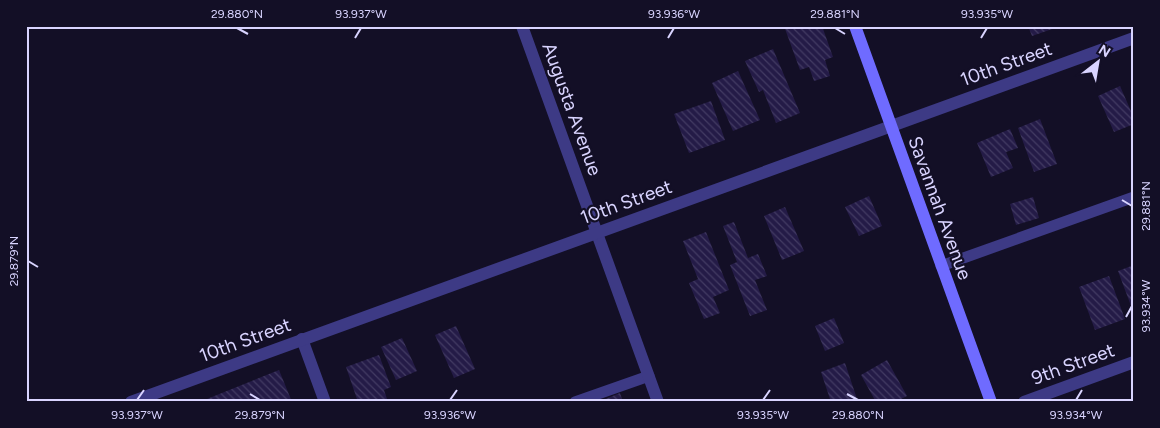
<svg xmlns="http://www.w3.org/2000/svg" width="1160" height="428" font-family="Figtree,sans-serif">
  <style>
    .building { fill: url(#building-back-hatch) }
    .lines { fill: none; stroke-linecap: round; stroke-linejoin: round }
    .lane { stroke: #3d3a85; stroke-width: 11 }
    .street { stroke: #3d3a85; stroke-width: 12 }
    .secondary { stroke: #6f6bff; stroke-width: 12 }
    .ticks { fill: none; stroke: #d9d4ff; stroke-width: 2 }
    .labels { text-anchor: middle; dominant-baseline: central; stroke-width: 4.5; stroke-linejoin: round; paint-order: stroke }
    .street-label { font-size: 19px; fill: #d9d4ff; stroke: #130f26 }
    .neatline { fill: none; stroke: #d9d4ff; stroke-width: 2 }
    .ticks-label { font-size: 12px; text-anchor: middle; fill: #d9d4ff }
  </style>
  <defs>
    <pattern id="building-back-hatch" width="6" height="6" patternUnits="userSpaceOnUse" patternTransform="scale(1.25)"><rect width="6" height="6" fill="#241b47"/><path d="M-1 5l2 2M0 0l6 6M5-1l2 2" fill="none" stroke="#433b63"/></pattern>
  </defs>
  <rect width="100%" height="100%" fill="#130f26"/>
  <g class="building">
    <path d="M784,26H822L833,57L825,60L830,76L814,81L809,67L800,70Z"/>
    <path d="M1028,26H1058V27L1032,36Z"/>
    <path d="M773,49L800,113L776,123L763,90L759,92L745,61Z"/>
    <path d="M738,71L760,120L733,131L712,83Z"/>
    <path d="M1120,86L1134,118V124L1114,132L1098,96Z"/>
    <path d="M711,101L725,140L689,153L674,114Z"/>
    <path d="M1040,119L1057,164L1034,172L1018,128Z"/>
    <path d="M1010,129L1018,148L1006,152L1013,168L991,177L977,143Z"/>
    <path d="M869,196L882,226L859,236L845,207Z"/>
    <path d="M1033,197L1039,218L1016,225L1010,204Z"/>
    <path d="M785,207L804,251L782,260L764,216Z"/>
    <path d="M734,222L748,258L758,254L767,276L755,280L767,310L750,316L730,265L737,262L723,226Z"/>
    <path d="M706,232L729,290L713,297L720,313L704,319L689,283L698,279L683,241Z"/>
    <path d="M1134,265V314L1118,271Z"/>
    <path d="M1109,276L1125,319L1095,330L1079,287Z"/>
    <path d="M834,318L844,343L825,351L815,326Z"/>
    <path d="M456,326L475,369L454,378L435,335Z"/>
    <path d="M402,338L417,371L396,380L381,347Z"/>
    <path d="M379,355L391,387L384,390L388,402H358L346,367Z"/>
    <path d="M887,360L907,396L895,402H876L861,375Z"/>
    <path d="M845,363L858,402H831L821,372Z"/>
    <path d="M279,370L292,402H209L207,399Z"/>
    <path d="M620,393L623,402H598Z"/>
  </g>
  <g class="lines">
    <g class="lane">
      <path d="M941,266L1134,197"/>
      <path d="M575,402L649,376"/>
    </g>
    <g class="street">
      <path d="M522,26L658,402"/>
      <path d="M302,339L325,402"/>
      <path d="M131,402L1134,38"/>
      <path d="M1024,402L1134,362"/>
    </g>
    <path class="secondary" d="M855,26L991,402"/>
  </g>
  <path class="ticks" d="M237,28L248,34M835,28L845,34M355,38L361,28M668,38L674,28M981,38L987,28M1122,200L1132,206M28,261L38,267M1126,317L1132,306M250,394L260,400M847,394L858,400M137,400L144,390M450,400L457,390M763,400L770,390M1076,400L1082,390"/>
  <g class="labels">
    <g class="street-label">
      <text transform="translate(1006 64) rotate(-20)">10th Street</text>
      <text transform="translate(572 109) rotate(70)">Augusta Avenue</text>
      <text transform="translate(626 202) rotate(-20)">10th Street</text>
      <text transform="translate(940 208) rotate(70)">Savannah Avenue</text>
      <text transform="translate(245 340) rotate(-20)">10th Street</text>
      <text transform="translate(1073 364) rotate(-20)">9th Street</text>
    </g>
  </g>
  <rect width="1160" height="428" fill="none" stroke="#130f26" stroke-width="55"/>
  <g transform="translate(1098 62) rotate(31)" stroke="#130f26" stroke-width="4" paint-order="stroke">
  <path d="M0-4L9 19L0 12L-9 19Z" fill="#d9d4ff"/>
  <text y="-8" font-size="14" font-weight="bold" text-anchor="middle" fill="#d9d4ff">N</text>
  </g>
  <rect x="28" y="28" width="1104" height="372" class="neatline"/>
  <g class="ticks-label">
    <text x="237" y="18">29.880°N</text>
    <text x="361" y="18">93.937°W</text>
    <text x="674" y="18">93.936°W</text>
    <text x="835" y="18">29.881°N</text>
    <text x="987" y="18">93.935°W</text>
    <text transform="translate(1146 206) rotate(-90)" y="4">29.881°N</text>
    <text transform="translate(14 261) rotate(-90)" y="4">29.879°N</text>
    <text transform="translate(1146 306) rotate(-90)" y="4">93.934°W</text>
    <text x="137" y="419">93.937°W</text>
    <text x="260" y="419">29.879°N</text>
    <text x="450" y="419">93.936°W</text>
    <text x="763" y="419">93.935°W</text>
    <text x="858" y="419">29.880°N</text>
    <text x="1076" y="419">93.934°W</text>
  </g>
</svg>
